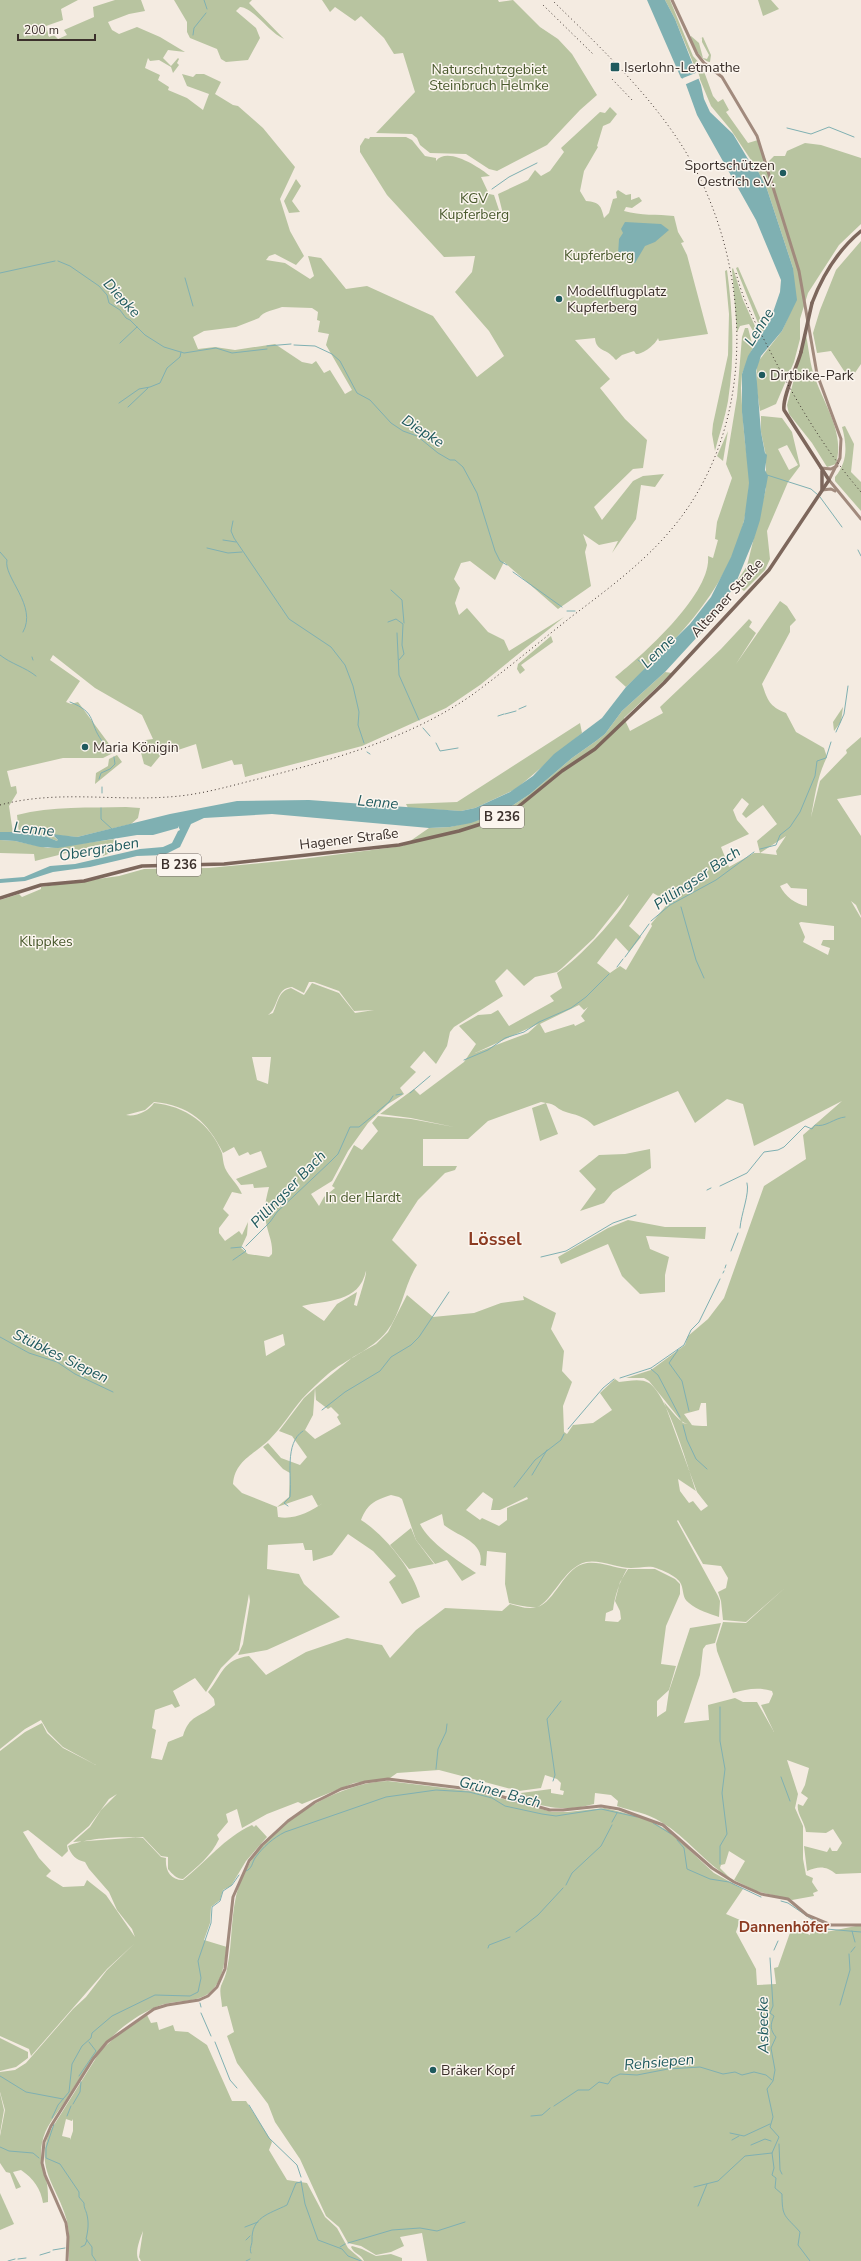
<svg xmlns="http://www.w3.org/2000/svg" width="861" height="2261" font-family="'Nunito Sans',sans-serif">
  <style>
    .green { fill: #b8c4a0; fill-rule: evenodd }
    .water { fill: #7fb0b2 }
    .pier { fill: #f4ebe1 }
    .lines { fill: none; stroke-linecap: round; stroke-linejoin: round }
    .stream { stroke: #7fb0b2; stroke-width: 1 }
    .secondary { stroke: #a18a7d; stroke-width: 3 }
    .primary { stroke: #7d675c; stroke-width: 3.5 }
    .rail { stroke: #3b302b; stroke-width: 1; stroke-dasharray: 1 3; stroke-linecap: butt }
    .primary-bridge { stroke: #7d675c; stroke-width: 3.5 }
    .poi-dot { fill: #1f5a5e; stroke: #fbf5ee; stroke-width: 1.5 }
    .labels { text-anchor: middle; dominant-baseline: central; stroke-width: 3; stroke-linejoin: round; paint-order: stroke }
    .shield { fill: #fbf5ee; stroke: #756b66; stroke-width: 1 }
    .shield-label { font-size: 13px; font-weight: bold; fill: #3b302b }
    .poi-label { font-size: 14px; fill: #3b302b; stroke: #fbf5ee; text-anchor: start }
    .park-label { font-size: 14px; fill: #4a5a2e; stroke: #fbf5ee }
    .street-label { font-size: 14px; fill: #3b302b; stroke: #fbf5ee }
    .water-label { font-size: 15px; font-style: italic; fill: #1f5a5e; stroke: #fbf5ee }
    .neighbourhood-label { font-size: 15px; font-weight: bold; fill: #8c3b22; stroke: #fbf5ee }
    .district-label { font-size: 18px; font-weight: bold; fill: #8c3b22; stroke: #fbf5ee }
  </style>
  <rect width="100%" height="100%" fill="#f4ebe1"/>
  <g class="green">
    <path d="M0,0H78L61,9L63,20L46,26L49,37L54,35L58,39L67,35L64,30L94,17L93,7L115,0H141L145,11L129,14L108,22L112,30L119,34L137,27L160,37L185,52L168,50L163,58L171,66L178,58L179,59L177,63L179,65L173,73L171,67L159,60L150,61L148,58L145,68L160,75L158,80L169,87L168,90L187,98L203,110L209,94L187,86L182,74L193,77L196,74H204L221,82L215,94L233,105L238,106L263,128L295,167L280,199L290,231L304,256L296,265L275,254L269,256L266,260L285,263L310,279L314,276L308,256L321,258L346,289L367,286L433,316L477,377L504,356L489,331L455,292L472,272L475,256L444,257L387,195L360,152V146L365,138L369,139L370,137H406L412,140L425,156L436,158V161C447,146 479,167 490,176L481,177L489,194L494,195L503,222H505L498,194L528,180L535,170L541,176L550,171L564,152L561,148L600,112L605,113L610,107L617,114L610,123L603,126L597,146L598,147L584,171L580,191L586,201C600,202 601,206 604,218L609,213L613,199L617,198L616,192L618,190L626,195L631,194V200L639,197L642,201L632,208L626,207L624,211C641,216 657,214 674,216L678,232L684,242L681,243L687,255L708,334L659,341L658,338C656,344 642,355 636,354L634,351L622,355L616,360C614,359 614,357 612,356C606,349 596,351 595,338L575,340L610,379L600,388L625,419L647,440L643,468L633,469L594,507L602,520L633,481L643,476L664,474L655,487L641,485L636,519L612,553L618,541L599,545L583,534L587,545L585,552L591,586L558,609L504,562L495,580L470,561L461,563L454,579L460,588L455,603L459,615L467,608L488,632L504,640L509,651L564,617L480,685L446,708L362,746L245,777L242,764L234,765L232,760L202,769L196,744L160,756L151,767L144,764L139,745L146,740L153,739L142,715L95,688L53,655L50,660L80,681L66,702L71,704L78,702L115,752L103,758H63L7,771L11,787L16,786L17,793L9,806L13,833L0,832ZM282,307L312,308L318,312L317,320L320,321L318,332L329,334L326,345L352,390L345,394L330,370L324,373L316,361L312,364L302,362L275,344L235,350L215,347L198,349L193,337L204,331L236,327L259,318C263,311 275,310 282,307Z"/>
    <path d="M174,0H252L249,3L284,39C268,32 254,8 240,7L236,11L256,28L260,38L248,60L226,62L221,59L217,49L190,38L187,32V22Z"/>
    <path d="M322,0H498L499,2L513,0L540,27L558,39L572,54L597,95L580,110L547,145L497,171L489,169L466,154L430,153L420,145L417,138L412,134L376,133L415,92L403,53L394,54L384,38L361,16L355,21L335,7L330,12Z"/>
    <path d="M665,0H670L693,56L702,66L713,96L718,102L723,99L729,110L726,112L748,143L758,140L767,163L774,156H785L787,151L805,143L821,145L861,158V224L839,245L808,293L800,319V339L794,362L776,404L760,411L756,384L757,363L782,331L794,304L793,268L767,189L757,169L731,130L711,106L675,19Z"/>
    <path d="M758,0H771L779,9L763,16Z"/>
    <path d="M691,36L699,43L703,58L707,59L709,55L702,42V38L700,39L703,37L711,55L710,62C701,61 693,45 690,37Z"/>
    <path d="M296,179L301,186L292,201L300,212L289,213L284,201Z"/>
    <path d="M861,241V364L850,380L831,351L817,353L813,333L820,310L836,270Z"/>
    <path d="M738,267L765,329L762,333L736,268Z"/>
    <path d="M733,268L743,300L760,337L758,340L749,324L740,326L737,332L732,269Z"/>
    <path d="M727,270C733,314 735,357 728,401C725,418 719,435 715,451L712,434L713,424L728,355L729,314L725,271Z"/>
    <path d="M745,328H748L753,347L742,374L741,388C742,406 743,424 745,442C747,457 750,471 749,485C745,571 686,632 626,687L615,677C643,655 712,593 708,556L713,558L718,540L715,539L717,522L732,478L726,464L737,397L742,337Z"/>
    <path d="M806,335C809,350 810,365 815,378C825,406 845,434 836,464L827,467L812,443L789,414L787,405Z"/>
    <path d="M761,416L782,418L792,432L800,466L788,482L767,531L770,559L765,570L744,591L735,584L747,566L766,488V456L761,432ZM787,445L798,465L789,470L778,449Z"/>
    <path d="M845,426L854,444L851,472L861,482V511L835,481V477C848,462 847,445 842,427Z"/>
    <path d="M728,431L723,461L717,456Z"/>
    <path d="M780,601L787,606L796,620L790,626V632L762,684C768,701 769,706 786,713L796,732L824,748L827,757C817,777 815,796 811,817L820,781L847,753L846,750L861,737V795L837,799L861,836V916L856,905L851,901L861,918V1873L836,1874C826,1866 819,1866 807,1871L804,1846L827,1852L830,1847L832,1851H837L842,1843L833,1829L826,1833L806,1832C805,1822 796,1813 798,1804L803,1806L808,1798L801,1793L805,1785L809,1768L787,1760L798,1794L795,1808L803,1826V1859L806,1875L813,1878L812,1882L818,1891L813,1893L814,1896L792,1900L756,1891L734,1880L745,1861L729,1851L725,1864L721,1865L720,1868L731,1879C705,1863 687,1837 661,1822C648,1813 631,1811 617,1806L618,1801L611,1795L595,1793L594,1804C570,1811 548,1809 525,1800L521,1793L551,1789V1793L563,1795L564,1791L560,1790L561,1783L557,1779L545,1775L541,1788L519,1791L439,1770L397,1773L390,1778L354,1783L302,1804L298,1802L267,1814L242,1828L237,1809L226,1814L228,1822L217,1835L219,1839C212,1855 196,1868 183,1879C177,1879 172,1874 168,1869V1857L161,1856L143,1837L73,1842L90,1827L101,1810L117,1794L109,1799L89,1826L67,1845L68,1851L62,1857L28,1830L23,1832L39,1858L51,1871L46,1876L63,1887L84,1886L87,1880L106,1895L135,1937L132,1929L117,1910L109,1892L89,1869L85,1862C76,1860 71,1855 68,1846C85,1838 124,1836 143,1838L161,1857L166,1858C165,1870 170,1880 183,1880C207,1861 224,1838 252,1825L254,1827L256,1825L267,1837L246,1861L231,1886L223,1890L220,1900L211,1907L210,1923L204,1940L227,1947C224,1963 223,1982 209,1993C194,2004 173,1999 156,2007C110,2027 89,2063 64,2103C55,2116 45,2127 42,2143C39,2158 45,2170 47,2184C48,2190 48,2196 48,2202L43,2203C41,2189 33,2178 21,2170L13,2172L21,2187L16,2189L10,2173L6,2172L0,2163V2136L5,2110L0,2092V2072L15,2070L26,2063L73,2009L86,1997L107,1970L135,1943L107,1969L31,2056L29,2049L0,2036V1751L25,1732L42,1723L47,1733L63,1748L96,1765L63,1747L48,1732L41,1720L25,1729L0,1749V900L19,894L22,897L41,889V887L119,876L144,869L209,868L302,859L403,846L429,828L450,827L491,817L504,811L530,794L572,758L596,741L605,734L622,711L665,672L672,673L624,718L630,731L663,713L660,707L721,649L749,619L752,622L749,627L756,633L736,664ZM742,798L749,804L742,814L746,818L763,805L777,824L757,841L760,853H754L729,867L721,847L749,834L737,820L733,810ZM786,836L776,851L777,855L760,853ZM787,883L791,888L807,889V906C796,905 785,896 780,886ZM653,893L669,902L651,924L652,926L626,970L620,966L610,973L597,963L616,938L629,952L641,937L629,926ZM629,894C621,915 577,960 557,973L562,988L550,996L554,1001L509,1026L498,1010L491,1014L478,1015L459,1026L476,1044L464,1062L420,1095L414,1089L380,1114L411,1118L454,1127L411,1119L378,1116L372,1123L378,1131L362,1150L354,1145L332,1186L335,1188L324,1197L319,1206L311,1194L332,1181L348,1151L368,1123L388,1104L404,1094L400,1088L416,1072L410,1067L424,1051L436,1064L447,1046L450,1032L454,1027L503,996L495,981L507,969L524,986L535,977L557,972L562,968L594,938ZM801,922L834,926V940H823L821,945L830,948L828,955L803,942L805,937L799,923ZM309,982H314L339,991L354,1011L374,1010L355,1013L339,993L312,983L304,995L291,988C278,991 278,1003 273,1013L268,1015C279,1008 275,988 292,987L304,993ZM579,1005L584,1010L588,1007L581,1016L585,1021L575,1026L574,1024L545,1033L540,1024ZM538,1024L528,1033L475,1053ZM252,1057H271L268,1084L257,1080ZM678,1091L695,1123L727,1099L743,1104L754,1146L842,1101L803,1135L806,1159L764,1186L724,1298L708,1319L688,1336L685,1345L651,1370L626,1378H644L649,1381L683,1423L692,1425L684,1414L699,1410L701,1403H706L707,1426C681,1426 680,1421 664,1402L697,1492L708,1506L701,1511L693,1501L689,1503L680,1491L678,1479L696,1491C688,1468 668,1395 649,1383C641,1378 628,1381 619,1382L615,1379L600,1393L612,1410L593,1423L573,1425L567,1434L564,1432L563,1406L572,1382L562,1371L564,1351L551,1329L556,1313L523,1296L524,1300L501,1303L474,1313L433,1317L407,1295L388,1332L376,1344L353,1357L315,1388L316,1400L328,1409L331,1407L339,1415L337,1417L341,1424L315,1439L305,1430L313,1415L315,1388L304,1398L279,1431L292,1436L307,1457L300,1465L281,1458L268,1443L263,1447L283,1469L290,1473L289,1497L277,1507L242,1493L233,1484C235,1460 254,1455 270,1439C282,1427 291,1412 302,1399C310,1390 319,1382 328,1374C346,1359 372,1350 387,1331C402,1312 404,1285 417,1265L392,1240L418,1200L445,1173L455,1170L457,1166H423V1139H468L488,1121L541,1102L546,1103L532,1108L540,1141L558,1134L546,1103C556,1104 556,1108 563,1111C575,1115 585,1116 594,1126ZM154,1102C189,1105 208,1122 223,1153L234,1147L239,1156L248,1152L250,1155L261,1151L267,1167L236,1179L241,1185L253,1184L254,1188L269,1187C266,1199 263,1210 266,1222C268,1234 273,1242 272,1254L269,1257L248,1254L241,1248L247,1235L248,1222L242,1235L239,1231L225,1241L219,1233V1228L229,1215L223,1209L232,1192L242,1194C238,1184 229,1177 225,1168C223,1163 223,1158 222,1153C210,1123 185,1106 154,1103C149,1111 136,1117 126,1115L145,1110ZM366,1271C367,1274 359,1298 357,1306L354,1305L357,1292L337,1304L324,1321L302,1306C327,1300 359,1303 366,1271ZM283,1334L285,1345L266,1356L264,1341ZM483,1492L493,1499L491,1510H500L527,1497L528,1499L507,1508V1520L499,1526L482,1518L480,1520L466,1510ZM312,1495L318,1506L323,1503C310,1512 294,1520 278,1517L277,1507ZM391,1495L399,1497L402,1499L416,1540L435,1564L447,1560L462,1581L476,1573C459,1561 429,1543 420,1524L442,1514L444,1525C457,1536 486,1542 480,1565L486,1566L487,1551L506,1553L505,1584L509,1603C518,1605 528,1608 537,1607C551,1603 564,1567 586,1562C599,1559 618,1568 631,1568C639,1568 645,1566 653,1567C660,1569 678,1576 681,1584C684,1591 682,1598 689,1603C697,1610 710,1614 719,1617L720,1601L718,1596L677,1521L678,1520L703,1564L721,1566L728,1578L726,1588L718,1592L721,1601L723,1620L746,1622L786,1587L746,1623L723,1622L716,1644L717,1651L733,1693C746,1689 759,1687 772,1691L773,1694L769,1703L761,1705L774,1732L757,1702H743L735,1698L708,1705L709,1720L684,1723L700,1675L703,1649L706,1645L715,1643L721,1623L690,1628L669,1691L666,1711L657,1717V1701L669,1690L676,1666L661,1664L666,1626L680,1594V1584L675,1579L655,1569H628L620,1582L615,1601L620,1611L621,1619L618,1622L605,1621L606,1613L613,1610C615,1595 619,1583 627,1569C615,1568 599,1561 587,1563C564,1566 555,1603 537,1607C528,1610 518,1606 510,1604L502,1611L445,1608L416,1630L390,1658L382,1645L347,1638L306,1652L266,1675L249,1656C222,1660 223,1674 208,1692L214,1699L215,1705C199,1718 189,1715 183,1736L168,1742L162,1760L151,1758L156,1730L152,1728L155,1710L172,1704L175,1708L180,1706L173,1691L195,1678L206,1692L221,1668L239,1650L249,1594L250,1601L243,1644L238,1655L267,1650L340,1617L304,1584L299,1574L267,1569L268,1545L303,1543L305,1550H312L313,1561L332,1555L348,1534L373,1551L396,1576L389,1582L402,1604L420,1597C413,1570 385,1535 361,1520C368,1503 374,1501 391,1495Z"/>
    <path d="M551,636L553,642L521,665L525,670L520,674L517,669L518,664Z"/>
    <path d="M843,707L841,722L834,731L833,722Z"/>
    <path d="M580,723L582,733L516,789L475,808L461,811L408,808L406,804L457,802Z"/>
    <path d="M117,755L122,762L95,784L96,773L108,766L109,759Z"/>
    <path d="M126,807L140,808L138,818L131,824L77,837L52,835L59,841H57L45,836L19,833L17,815C52,806 90,808 126,807Z"/>
    <path d="M115,839L108,854L103,856L102,844L35,861L34,854L0,853V840L15,841L48,848Z"/>
    <path d="M650,1149L651,1168L613,1192L604,1203L580,1211L596,1189L579,1171L599,1155L625,1154Z"/>
    <path d="M628,1220L665,1227H706L705,1239L646,1236L650,1249L669,1257L665,1275V1292L640,1294L622,1276L608,1244L561,1264L558,1257L608,1228Z"/>
    <path d="M411,1528L416,1540L434,1564L409,1569L390,1545Z"/>
    <path d="M388,1781L478,1792L552,1812H567L605,1808L648,1819L670,1832L714,1873L743,1889L726,1914L740,1920L736,1932L756,1969L757,1985L776,1984L774,1968L778,1967L792,1927L810,1935L811,1931L826,1932L861,1925V2261H427L422,2233L400,2237L404,2246L391,2252L376,2255L361,2246L348,2243L339,2227L326,2216L300,2159L275,2122L268,2104L237,2063L227,2036L234,2032L227,2006L222,2007C222,2001 219,1992 221,1986C223,1981 226,1975 227,1969C233,1942 230,1913 239,1885C257,1832 333,1782 388,1781Z"/>
    <path d="M147,2015L151,2023L157,2022L159,2030L173,2025L175,2031L188,2032L207,2045L232,2101H246L272,2142L269,2150L287,2180L307,2183L325,2217L337,2228L348,2248L363,2261H141L139,2257L143,2231C140,2239 134,2253 139,2261H69C68,2247 70,2234 67,2221C58,2187 35,2170 49,2133L101,2050L118,2035ZM66,2119L72,2121L73,2119V2131L70,2140V2138L62,2136Z"/>
    <path d="M0,2038L28,2052V2058L16,2067L0,2071Z"/>
    <path d="M0,2093L4,2110L0,2133Z"/>
    <path d="M0,2193L14,2224L0,2230Z"/>
    <path d="M352,2246L362,2249L376,2256L391,2254L402,2258V2261H364C361,2254 354,2254 351,2247Z"/>
  </g>
  <g class="water">
    <path d="M647,0H665L675,19L701,85L704,99L710,112L733,134L751,164L757,169L767,189L793,268L797,300L782,331L761,356L756,371L761,432L765,453L767,455L765,470L768,476L760,520L754,539L735,585L710,623L665,672L622,711L605,734L596,741L572,758L530,794L504,811L471,823L450,827L429,828L272,814L204,818L191,824L180,847L164,855L137,856L90,867L53,872L25,881L0,883V879L24,877L50,866L75,864L140,849L163,847L172,843L178,831L180,830L178,826V828L153,835H137L58,848L40,847L15,841L0,840V832H24L45,836L57,841L58,840L52,834L77,837L170,814L237,801L309,800L461,811L475,808L510,792L533,776L554,754L602,718L626,687L690,624L711,597L731,557L744,521L749,483L742,412V374L748,356L770,321L780,292L781,280L756,220L697,115L684,79L681,78Z"/>
    <path d="M625,222L661,224L669,230L655,242L645,246L635,263L618,255L619,239L623,233L621,229Z"/>
  </g>
  <path class="pier" d="M698,72L700,78L684,85L683,78Z"/>
  <g class="lines">
    <g class="stream">
      <path d="M204,0L207,9"/>
      <path d="M193,35L194,28L206,13"/>
      <path d="M787,128L811,134L829,127L854,137"/>
      <path d="M492,189L509,177L537,163"/>
      <path d="M58,261L70,266L99,286L107,295L109,303L120,310L126,318L130,320L145,335L164,347L184,353L216,348L232,353L267,349"/>
      <path d="M0,273L55,261"/>
      <path d="M185,278L193,306"/>
      <path d="M120,343L137,327"/>
      <path d="M294,345L315,346L332,354L340,361L357,393L370,400L391,423L403,431L417,436L438,453L450,460H455L463,467L477,493L495,551L500,561L507,565"/>
      <path d="M267,346L291,344"/>
      <path d="M119,403L139,389L150,387L160,383L167,368L180,357L181,352"/>
      <path d="M128,407L148,388"/>
      <path d="M767,475L811,489L818,495"/>
      <path d="M820,497L842,527"/>
      <path d="M233,521L231,531L234,538L289,619L331,647L345,665L353,686L359,712L358,725L364,743"/>
      <path d="M223,540L236,542"/>
      <path d="M207,548L228,553L242,552"/>
      <path d="M858,550L861,556"/>
      <path d="M0,552L7,560C3,577 38,606 23,632"/>
      <path d="M513,572L562,607"/>
      <path d="M391,590L402,600L404,623"/>
      <path d="M567,611H575"/>
      <path d="M388,622L396,619L403,624L402,645L404,654L399,660"/>
      <path d="M397,633L399,675L419,720"/>
      <path d="M0,655C11,664 25,667 36,676"/>
      <path d="M32,657L33,660"/>
      <path d="M638,660L648,668"/>
      <path d="M70,702C98,713 88,722 102,741C106,746 108,745 111,752"/>
      <path d="M519,709L526,706"/>
      <path d="M505,714L516,711"/>
      <path d="M498,716L504,714"/>
      <path d="M423,728L430,736"/>
      <path d="M836,732L844,714L848,686"/>
      <path d="M436,743L440,751L458,748"/>
      <path d="M367,752L370,754"/>
      <path d="M99,779L101,773L110,769L115,764L114,757"/>
      <path d="M102,793V787"/>
      <path d="M101,808V819L112,829"/>
      <path d="M760,849L776,845L780,835L790,827L800,812L815,776L817,761L826,758L831,742"/>
      <path d="M681,907L696,960L704,978"/>
      <path d="M651,921L670,905L716,880L754,852"/>
      <path d="M625,957L649,924"/>
      <path d="M617,967L623,959"/>
      <path d="M464,1060L488,1050L505,1038L524,1032L539,1022L571,1008L586,997L609,974"/>
      <path d="M410,1093L430,1076"/>
      <path d="M396,1095L402,1094"/>
      <path d="M377,1112L389,1102L393,1096"/>
      <path d="M720,1186L747,1173L764,1152L778,1150L784,1147L805,1126L812,1129L815,1125C825,1128 834,1118 845,1117"/>
      <path d="M707,1190L711,1188"/>
      <path d="M740,1228C741,1214 750,1193 747,1183"/>
      <path d="M246,1246L270,1222L277,1212L331,1161L338,1154L350,1127H359L375,1114"/>
      <path d="M231,1248L242,1247L246,1251L233,1260"/>
      <path d="M731,1251L738,1233"/>
      <path d="M541,1257L566,1251L613,1223L636,1215"/>
      <path d="M725,1268L726,1265"/>
      <path d="M723,1273L724,1271"/>
      <path d="M0,1337L29,1353L57,1362L75,1374L113,1392"/>
      <path d="M678,1350L669,1363L682,1381L689,1411"/>
      <path d="M651,1369L658,1375L680,1417"/>
      <path d="M620,1378L651,1368L684,1345L691,1330L699,1322L720,1279"/>
      <path d="M322,1410L345,1392L380,1371L391,1357L411,1345L419,1337L449,1292"/>
      <path d="M683,1425L687,1440L696,1459L707,1469"/>
      <path d="M568,1429L603,1388L614,1379"/>
      <path d="M532,1475L547,1450"/>
      <path d="M514,1487L535,1460L561,1440L564,1434"/>
      <path d="M288,1506L284,1503L290,1497C292,1477 284,1443 303,1431"/>
      <path d="M436,1769L438,1749L446,1732L447,1724"/>
      <path d="M781,1777L790,1801"/>
      <path d="M553,1781L555,1775L547,1719L561,1701"/>
      <path d="M612,1822L617,1813"/>
      <path d="M653,1823L671,1834"/>
      <path d="M677,1840L684,1848L687,1869L710,1879L729,1882L761,1897"/>
      <path d="M720,1864V1846L727,1834L722,1793L725,1769L720,1741V1707"/>
      <path d="M246,1871C252,1869 252,1863 255,1858C263,1847 273,1838 285,1832L386,1797L436,1790L469,1792L492,1798L505,1806L542,1814L556,1816L601,1809L637,1817"/>
      <path d="M566,1885L572,1873L601,1846L612,1825"/>
      <path d="M781,1901L788,1903L826,1929L861,1932"/>
      <path d="M852,1931L855,1942"/>
      <path d="M516,1932L538,1915L563,1888"/>
      <path d="M488,1948L489,1945L510,1937"/>
      <path d="M774,1950L778,1941"/>
      <path d="M851,1952L855,1947"/>
      <path d="M770,1958L773,2006L770,2013L774,2016C770,2025 770,2030 776,2037L771,2048L775,2070L773,2081L767,2089L773,2117L770,2127L779,2137L772,2153L774,2168L772,2175L776,2178L775,2188L782,2194C782,2218 785,2215 800,2232L798,2245L810,2261"/>
      <path d="M200,2003L201,2007"/>
      <path d="M840,2005L850,1970L849,1954"/>
      <path d="M201,2013L211,2036"/>
      <path d="M215,2042L230,2080L237,2088"/>
      <path d="M0,2076L26,2092L63,2099"/>
      <path d="M79,2076L96,2051L89,2042"/>
      <path d="M73,2104L80,2092L81,2082"/>
      <path d="M249,2105L269,2138L297,2165L301,2177"/>
      <path d="M554,2106L578,2090H589L599,2082L608,2084L612,2078L620,2074L637,2075L668,2069L700,2067L723,2074L735,2072L742,2075L754,2072L766,2075L772,2080"/>
      <path d="M67,2116L71,2106"/>
      <path d="M531,2116L542,2115L550,2108"/>
      <path d="M52,2118L58,2105L69,2092L72,2064L82,2046L91,2038L92,2033L112,2016L155,1995L190,1996L198,1992L201,1978L198,1961L211,1923L212,1907L220,1901L223,1891L232,1885L239,1875"/>
      <path d="M54,2124L46,2148V2158L60,2164L79,2192V2197L84,2203C84,2209 86,2210 87,2215C89,2223 88,2231 86,2239L92,2247V2255L96,2261"/>
      <path d="M730,2133L744,2136L770,2124"/>
      <path d="M732,2140L739,2136"/>
      <path d="M779,2144L780,2170L782,2174"/>
      <path d="M751,2145L765,2139L771,2141"/>
      <path d="M0,2147L9,2151L33,2153L39,2158"/>
      <path d="M301,2181L305,2204L318,2240L342,2249L348,2256L361,2261"/>
      <path d="M694,2187L718,2181L745,2156L772,2153"/>
      <path d="M698,2206L707,2184"/>
      <path d="M245,2227L258,2222"/>
      <path d="M246,2240L250,2236"/>
      <path d="M348,2243L392,2230L420,2228L437,2231L465,2222"/>
      <path d="M81,2247L85,2245L87,2240"/>
      <path d="M340,2247L345,2244"/>
      <path d="M53,2250L65,2248"/>
      <path d="M251,2253C249,2249 252,2245 252,2241C251,2217 269,2214 287,2205L296,2183L301,2182"/>
      <path d="M40,2255L50,2252"/>
      <path d="M18,2259L26,2258"/>
      <path d="M8,2261L15,2259"/>
      <path d="M246,2261L250,2259"/>
    </g>
    <g class="secondary">
      <path d="M672,0L697,54L704,63L722,77L757,136L799,271L817,374L841,439L840,458L829,480L861,519"/>
      <path d="M821,468L831,469L837,466"/>
      <path d="M822,490L831,489L835,491"/>
      <path d="M67,2261L68,2237L66,2223L45,2175L42,2163L44,2142L51,2126L93,2059L107,2042L154,2009L167,2005L199,2000L208,1996L217,1987L225,1969L233,1897L249,1861L262,1845L288,1821L315,1802L341,1789L365,1782L388,1779L478,1790L550,1810H563L601,1806L619,1809L663,1825L712,1868L734,1882L761,1894L788,1899L807,1915L831,1925H861"/>
    </g>
    <g class="primary">
      <path d="M812,303C823,274 838,250 861,231"/>
      <path d="M822,471V489"/>
      <path d="M0,898L41,885L84,881L142,866L224,864L399,845L459,831L500,818L513,811L562,771L595,749L664,683L769,570L829,480L784,410C782,397 797,367 801,352"/>
    </g>
    <g class="rail">
      <path d="M543,5L593,54"/>
      <path d="M612,79L633,101"/>
      <path d="M736,273C743,301 757,326 770,351C796,401 824,449 861,492"/>
      <path d="M0,805C56,790 112,801 168,797C202,795 233,785 266,777C338,758 410,738 472,695C506,670 538,643 571,617C608,589 646,561 675,525C760,420 752,261 684,149C649,93 599,46 552,0"/>
    </g>
    <path class="primary-bridge" d="M801,352L812,303"/>
  </g>
  <g class="poi-dot">
    <rect x="610" y="62" width="10" height="10" rx="2"/>
    <circle cx="783" cy="173" r="4"/>
    <circle cx="559" cy="299" r="4"/>
    <circle cx="762" cy="375" r="4"/>
    <circle cx="85" cy="747" r="4"/>
    <circle cx="433" cy="2070" r="4"/>
  </g>
  <g class="labels">
    <g class="shield">
      <rect x="480" y="806" width="44" height="22" rx="3"/>
      <rect x="157" y="854" width="44" height="22" rx="3"/>
    </g>
    <g class="shield-label">
      <text x="502" y="817">B 236</text>
      <text x="179" y="865">B 236</text>
    </g>
    <g class="poi-label">
      <text x="624" y="67">Iserlohn-Letmathe</text>
      <text x="775" y="165" text-anchor="end">Sportschützen<tspan x="775" dy="16">Oestrich e.V.</tspan></text>
      <text x="567" y="291">Modellflugplatz<tspan x="567" dy="16">Kupferberg</tspan></text>
      <text x="770" y="375">Dirtbike-Park</text>
      <text x="93" y="747">Maria Königin</text>
      <text x="441" y="2070">Bräker Kopf</text>
    </g>
    <g class="park-label">
      <text x="489" y="69">Naturschutzgebiet<tspan x="489" dy="16">Steinbruch Helmke</tspan></text>
      <text x="474" y="198">KGV<tspan x="474" dy="16">Kupferberg</tspan></text>
      <text x="599" y="255">Kupferberg</text>
      <text x="46" y="941">Klippkes</text>
      <text x="363" y="1197">In der Hardt</text>
    </g>
    <g class="street-label">
      <text transform="translate(727 598) rotate(-48)">Altenaer Straße</text>
      <text transform="translate(349 839) rotate(-7)">Hagener Straße</text>
    </g>
    <g class="water-label">
      <text transform="translate(122 298) rotate(47)">Diepke</text>
      <text transform="translate(759 327) rotate(-58)">Lenne</text>
      <text transform="translate(423 431) rotate(33)">Diepke</text>
      <text transform="translate(658 651) rotate(-45)">Lenne</text>
      <text transform="translate(378 802) rotate(5)">Lenne</text>
      <text transform="translate(34 829) rotate(6)">Lenne</text>
      <text transform="translate(99 849) rotate(-10)">Obergraben</text>
      <text transform="translate(697 878) rotate(-34)">Pillingser Bach</text>
      <text transform="translate(288 1189) rotate(-46)">Pillingser Bach</text>
      <text transform="translate(61 1356) rotate(26)">Stübkes Siepen</text>
      <text transform="translate(500 1792) rotate(15)">Grüner Bach</text>
      <text transform="translate(763 2025) rotate(-91)">Asbecke</text>
      <text transform="translate(659 2062) rotate(-5)">Rehsiepen</text>
    </g>
    <g class="neighbourhood-label">
      <text x="784" y="1927">Dannenhöfer</text>
    </g>
    <g class="district-label">
      <text x="495" y="1239">Lössel</text>
    </g>
  </g>
  <path d="M18 34v6h77v-6" fill="none" stroke="#3b302b" stroke-width="2"/>
  <text x="24" y="34" font-size="12" fill="#3b302b" stroke="#fbf5ee" stroke-width="3" paint-order="stroke">200 m</text>
</svg>
